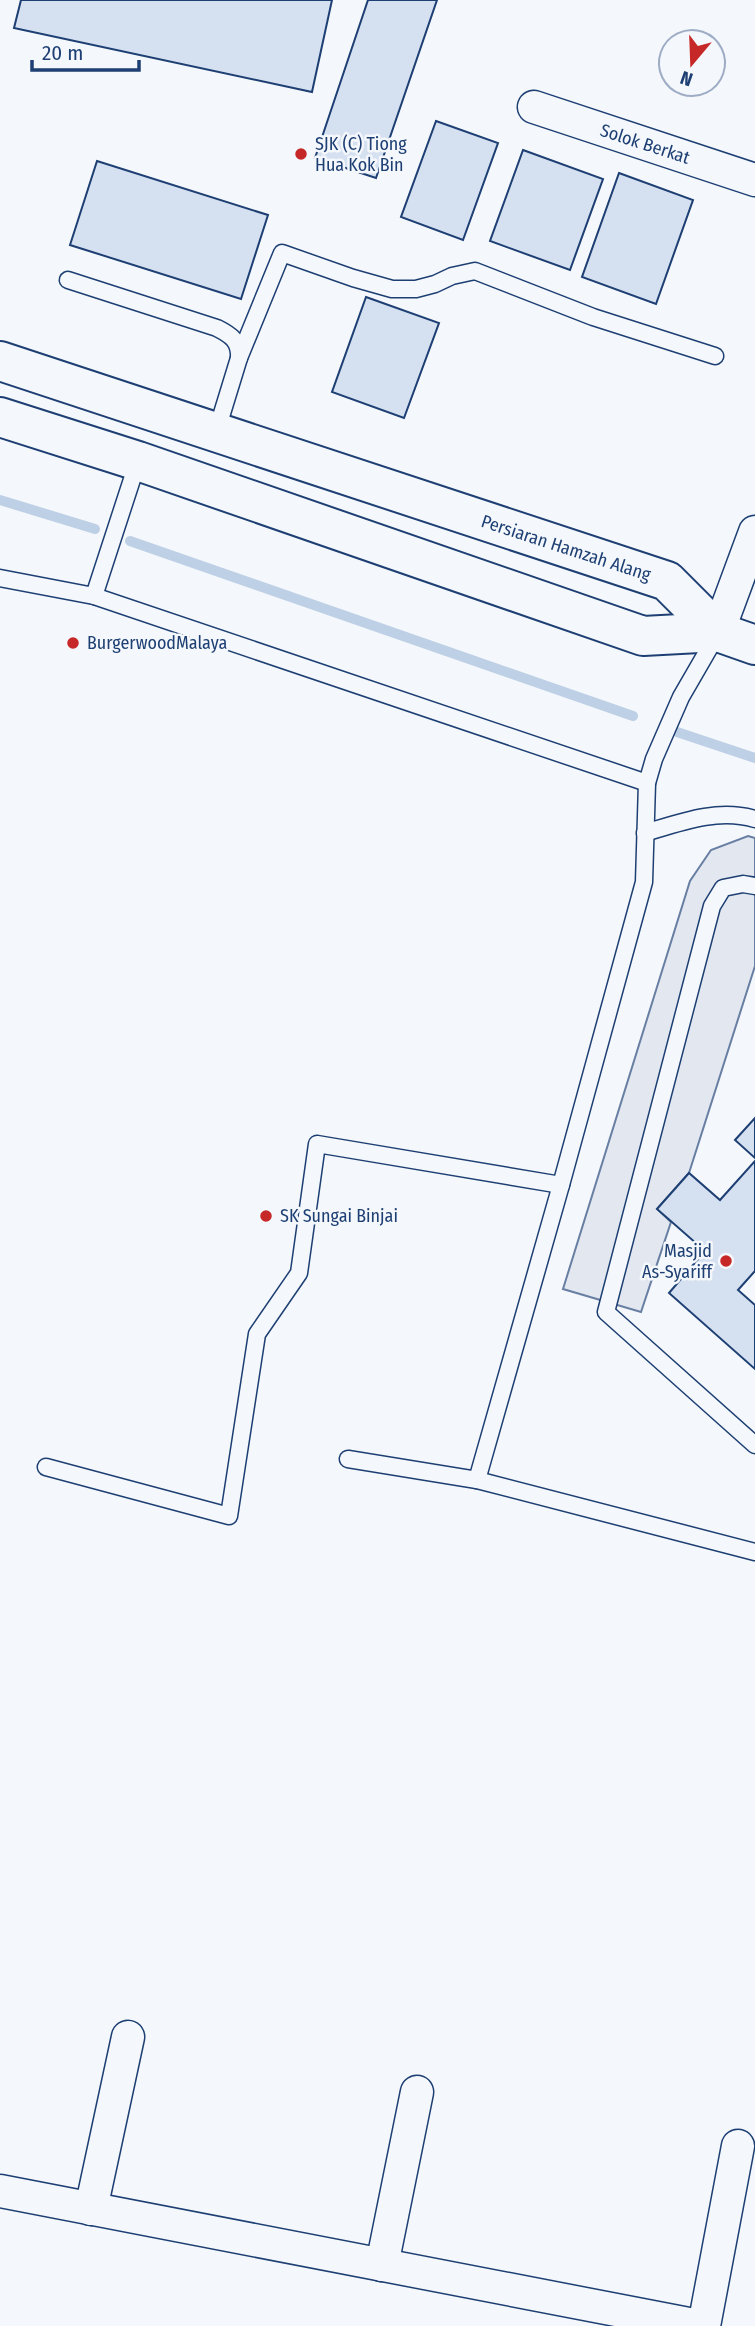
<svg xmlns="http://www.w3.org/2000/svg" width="755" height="2326" font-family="'Fira Sans Condensed',sans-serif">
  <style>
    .parking { fill: #e3e8f0; stroke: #687fa3; stroke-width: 2 }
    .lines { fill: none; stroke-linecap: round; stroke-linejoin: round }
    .stream { stroke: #bed0e5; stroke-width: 10 }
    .building { fill: #d5e0f0; stroke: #1d3f73; stroke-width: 2 }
    .service-casing { stroke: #1d3f73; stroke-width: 19 }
    .minor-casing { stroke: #1d3f73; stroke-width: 35 }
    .secondary-casing { stroke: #1d3f73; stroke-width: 42 }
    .service { stroke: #f4f7fb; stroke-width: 16 }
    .minor { stroke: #f4f7fb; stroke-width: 32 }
    .secondary { stroke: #f4f7fb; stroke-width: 38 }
    .poi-dot { fill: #c62828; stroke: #f4f7fb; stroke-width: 2.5 }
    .labels { text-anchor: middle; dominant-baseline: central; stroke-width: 5; stroke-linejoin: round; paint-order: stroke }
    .poi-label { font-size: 18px; fill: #1d3f73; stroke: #f4f7fb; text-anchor: start }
    .street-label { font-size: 18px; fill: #1d3f73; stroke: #f4f7fb }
  </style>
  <rect width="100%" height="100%" fill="#f4f7fb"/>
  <path class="parking" d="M748,836L755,838V966L689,1173L657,1209L671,1222L641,1312L563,1289L690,881L711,850Z"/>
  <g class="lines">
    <g class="stream">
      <path d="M0,500L95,529"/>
      <path d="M130,541L633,716"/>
      <path d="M677,732L755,758"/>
    </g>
  </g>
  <g class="building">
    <path d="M21,0H332L312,92L14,28Z"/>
    <path d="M368,0H437L376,178L315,158Z"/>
    <path d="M436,121L498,143L463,240L401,217Z"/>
    <path d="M523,150L603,179L570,270L490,241Z"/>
    <path d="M97,161L268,215L241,299L70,245Z"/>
    <path d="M619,173L693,200L656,304L582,277Z"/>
    <path d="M366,297L439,323L404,418L332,392Z"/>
    <path d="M755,1118V1158L735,1140Z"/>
    <path d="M755,1161V1271L738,1290L755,1305V1369L669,1293L705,1251L657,1209L689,1173L720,1200Z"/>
  </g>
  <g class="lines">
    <defs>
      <g id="service">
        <path d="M68,280L217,328C231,335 240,341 239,358L216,433"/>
        <path d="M239,358L282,253L353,278L392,289H416L435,284L452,276L475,271L593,317L715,356"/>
        <path d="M0,578L94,596L647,783"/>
        <path d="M94,596L138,461"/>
        <path d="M645,833C681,822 718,808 755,819"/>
        <path d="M755,886L743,884L723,888L712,906L606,1312L755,1445"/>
        <path d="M348,1459L477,1480L755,1552"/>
        <path d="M46,1467L229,1516L257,1334L299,1273L317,1144L561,1185"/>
        <path d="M477,1480L561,1185L644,882L647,783L654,759L681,697L718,633"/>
      </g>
      <g id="minor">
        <path d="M534,107L755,180"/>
        <path d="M718,632L755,532"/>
        <path d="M0,2191L699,2326"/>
        <path d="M91,2209L128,2037"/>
        <path d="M382,2265L417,2092"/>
        <path d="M704,2326L738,2146"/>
      </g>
      <g id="secondary">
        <path d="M0,361L667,581L718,632"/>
        <path d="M0,417L138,461L643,636L718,632L755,645"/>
      </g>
    </defs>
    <use href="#service" class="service-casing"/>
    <use href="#minor" class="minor-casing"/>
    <use href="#secondary" class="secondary-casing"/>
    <use href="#service" class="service"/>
    <use href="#minor" class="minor"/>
    <use href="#secondary" class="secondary"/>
  </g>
  <g class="poi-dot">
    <circle cx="301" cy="154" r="7"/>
    <circle cx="73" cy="643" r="7"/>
    <circle cx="266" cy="1216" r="7"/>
    <circle cx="726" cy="1261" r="7"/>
  </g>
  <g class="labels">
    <g class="poi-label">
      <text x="315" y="144">SJK (C) Tiong<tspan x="315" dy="21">Hua Kok Bin</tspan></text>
      <text x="87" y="643">BurgerwoodMalaya</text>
      <text x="280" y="1216">SK Sungai Binjai</text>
      <text x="712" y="1251" text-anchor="end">Masjid<tspan x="712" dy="21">As-Syariff</tspan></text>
    </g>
    <g class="street-label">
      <text transform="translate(645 144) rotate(18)">Solok Berkat</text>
      <text transform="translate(566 548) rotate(18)">Persiaran Hamzah Alang</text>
    </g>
  </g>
  <g transform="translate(692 63) rotate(199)"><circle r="33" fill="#f4f7fb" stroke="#9eadc5" stroke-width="2"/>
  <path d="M0-5L12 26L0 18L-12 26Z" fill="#c62828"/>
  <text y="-10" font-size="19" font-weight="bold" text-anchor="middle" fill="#1d3f73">N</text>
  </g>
  <path d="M32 60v10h107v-10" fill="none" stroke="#1d3f73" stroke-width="3.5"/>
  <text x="42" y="60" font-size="21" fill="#1d3f73" stroke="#f4f7fb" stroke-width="5" paint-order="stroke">20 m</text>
</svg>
